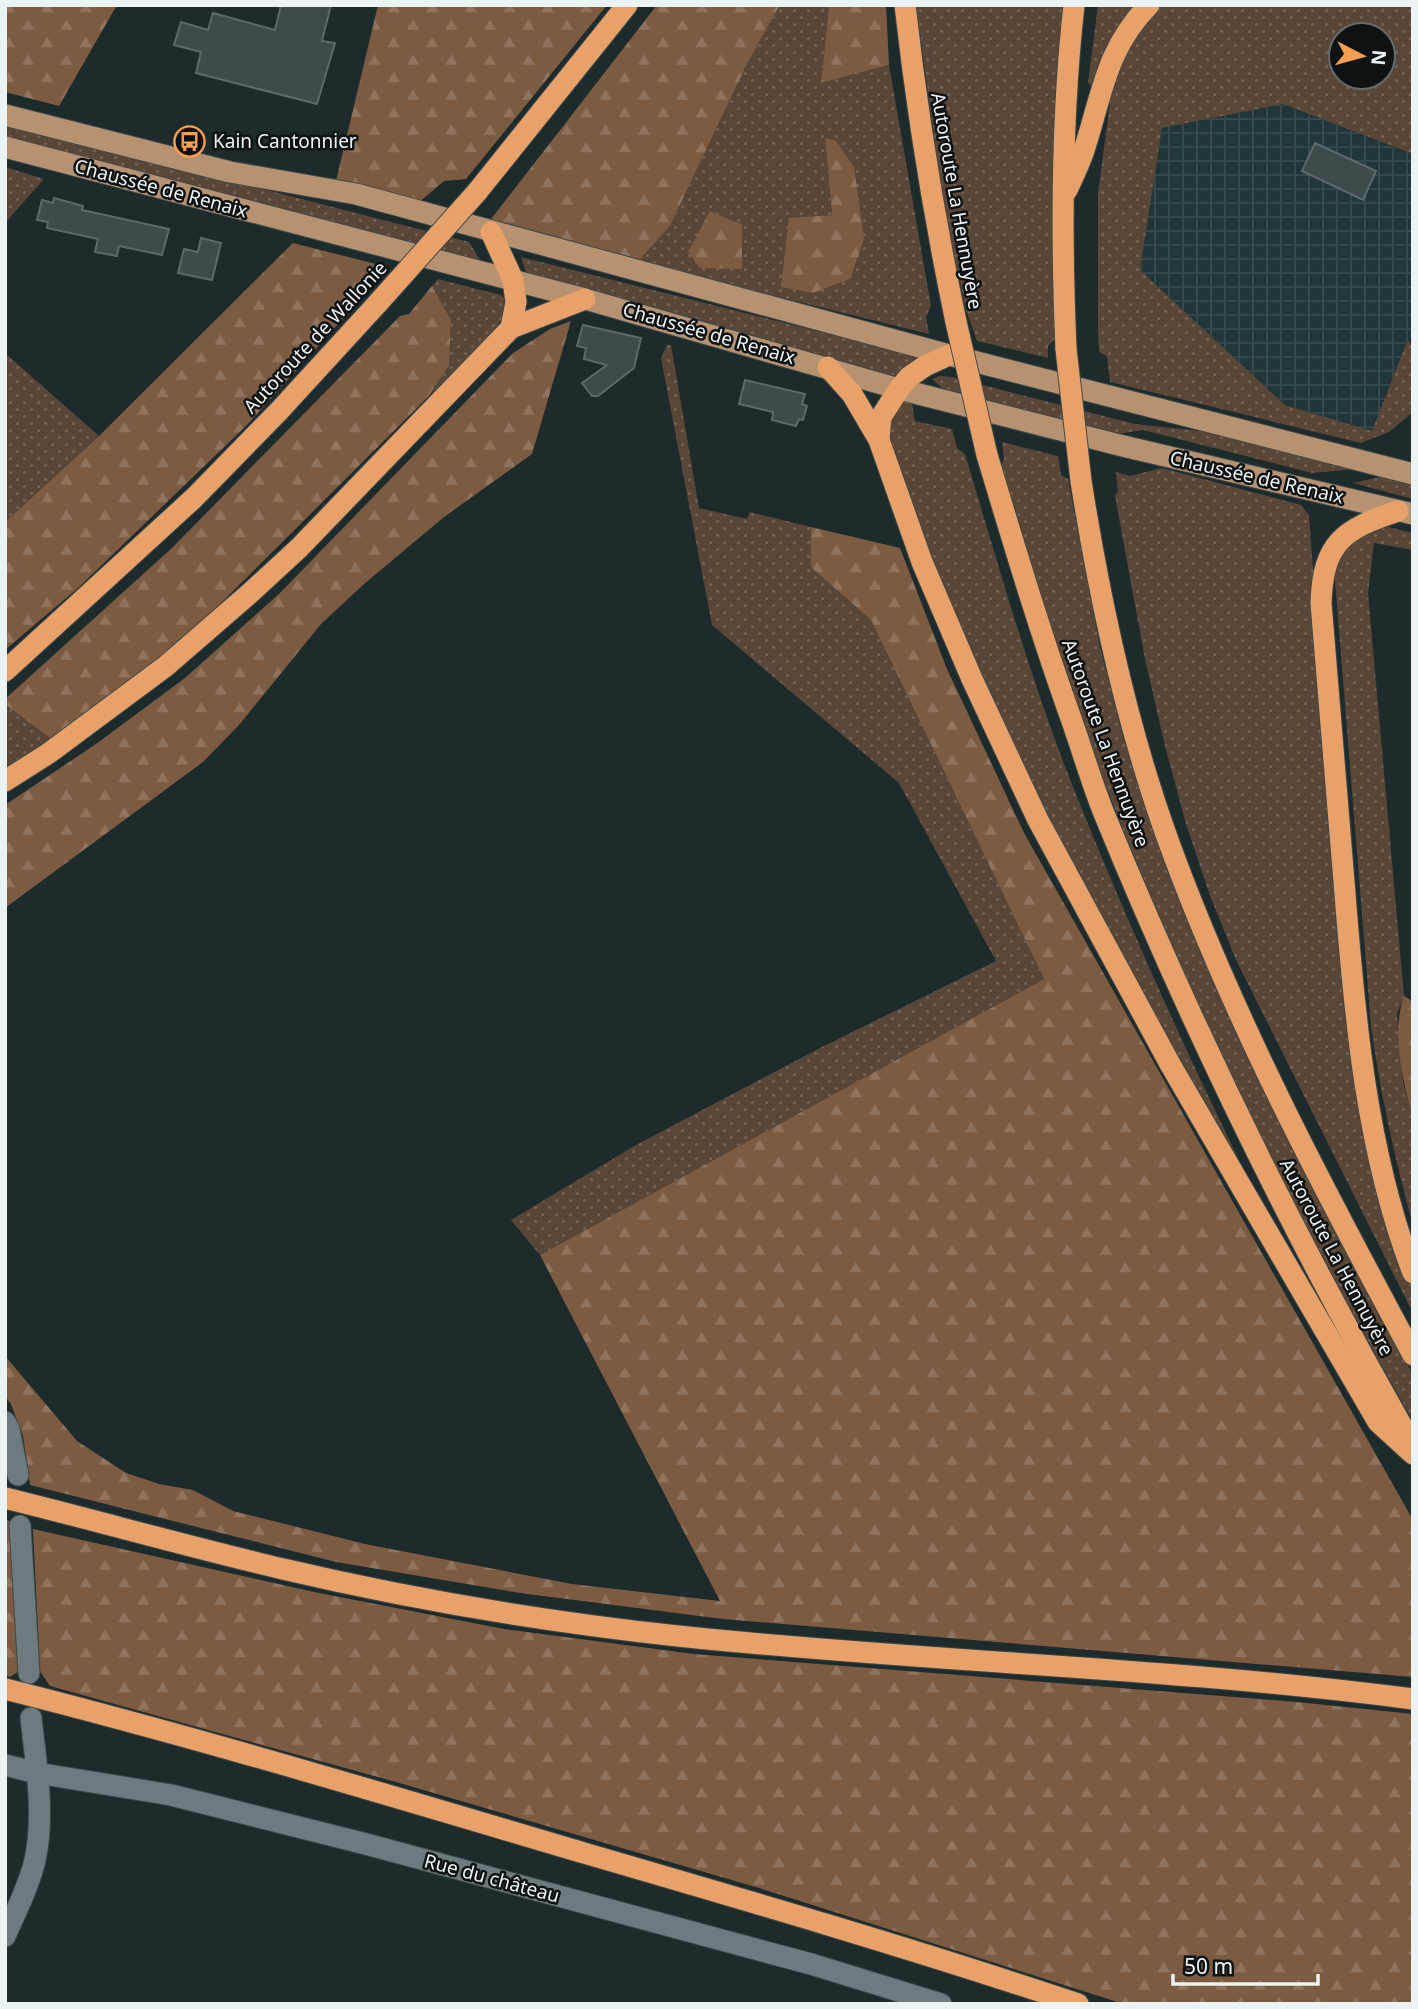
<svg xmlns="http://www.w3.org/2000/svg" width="1418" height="2009" font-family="'Noto Sans',sans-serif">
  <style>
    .industrial { fill: url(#industrial-grid) }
    .green { fill: url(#green-dots); fill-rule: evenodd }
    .forest { fill: url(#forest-firs) }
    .building { fill: #3e4b4d; stroke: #5b696b; stroke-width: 2 }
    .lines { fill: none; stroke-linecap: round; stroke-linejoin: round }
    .minor-casing { stroke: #3e494b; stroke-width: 23 }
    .major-casing { stroke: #3e494b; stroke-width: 23 }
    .highway-casing { stroke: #3e494b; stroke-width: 23 }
    .minor { stroke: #6d7b7e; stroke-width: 21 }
    .major { stroke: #b79271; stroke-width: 21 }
    .highway { stroke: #e8a269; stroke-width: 21 }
    .highway-bridge-casing { stroke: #3e494b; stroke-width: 23; stroke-linecap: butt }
    .highway-bridge { stroke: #e8a269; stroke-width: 21 }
    .labels { text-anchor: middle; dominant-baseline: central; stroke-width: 5; stroke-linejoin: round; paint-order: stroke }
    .poi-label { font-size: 19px; fill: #ebf3f4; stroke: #0d1213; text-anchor: start }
    .street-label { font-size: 19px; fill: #ebf3f4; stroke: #0d1213 }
  </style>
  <defs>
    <pattern id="industrial-grid" width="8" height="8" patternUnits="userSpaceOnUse" patternTransform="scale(1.75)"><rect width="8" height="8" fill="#213639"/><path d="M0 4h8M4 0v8" fill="none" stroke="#374a4c"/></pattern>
    <pattern id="green-dots" width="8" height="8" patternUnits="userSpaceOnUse" patternTransform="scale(1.75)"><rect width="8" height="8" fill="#5a4636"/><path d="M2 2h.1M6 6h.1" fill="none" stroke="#726154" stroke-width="1.8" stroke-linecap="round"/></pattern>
    <pattern id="forest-firs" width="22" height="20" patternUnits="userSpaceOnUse" patternTransform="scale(1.75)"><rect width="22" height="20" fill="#7c5b41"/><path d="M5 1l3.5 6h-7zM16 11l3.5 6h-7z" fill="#8f735d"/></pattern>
  </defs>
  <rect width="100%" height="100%" fill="#1e2b2d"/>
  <path class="industrial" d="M1283,104L1413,154V338L1408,339L1372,431L1285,405L1140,270L1162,128Z"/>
  <g class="green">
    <path d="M780,5H829L821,83L889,65L931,306L926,317L929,334L638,262L670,226L747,64ZM825,139L849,279L789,219L832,215Z"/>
    <path d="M916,5H1064L1052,176L1055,339L1048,346V358L977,341L966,310L945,215Z"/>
    <path d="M1098,5H1413V154L1283,104L1162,128L1140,270L1285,405L1372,431L1408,339L1413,350V412L1389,432L1361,443L1110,382L1107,356L1099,352L1098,331V193L1110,103L1088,83ZM1341,35H1383V77H1341Z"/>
    <path d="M5,123L469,242L483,265L5,140Z"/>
    <path d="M5,167L44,179L5,223Z"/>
    <path d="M521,257L925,358L899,377L528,278Z"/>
    <path d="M438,279L501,295L507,301C503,337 452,374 427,398L449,366L451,320L432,286Z"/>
    <path d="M667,345H671L699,508L747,519L750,512L811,527V566L871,620L1044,979L540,1255L511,1220L636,1145L820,1048L996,961L899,783L712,625L661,358Z"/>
    <path d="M5,353L99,436L5,522Z"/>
    <path d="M940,376L952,377L1135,424L1200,431L1355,469L1312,473L1143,430L1118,434L955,394L942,388L932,379Z"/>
    <path d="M901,401L912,403L915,421L952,429L957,448L965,454C999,567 1031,682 1075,792C1126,919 1182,1044 1242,1166L1240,1168L1087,898L964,648L887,438L892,415Z"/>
    <path d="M1002,442L1058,456L1061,475L1068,479L1100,647L1124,740L1155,836L1236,1034L1313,1189L1413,1375V1421C1289,1204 1176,978 1090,743C1056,651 1029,559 1001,465L1004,460Z"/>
    <path d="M1162,468L1301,505L1309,515L1344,986L1408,1277L1413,1290V1313L1236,960L1209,893L1186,824L1165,746L1145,659L1115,496L1118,491L1116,472L1130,476Z"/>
    <path d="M1380,477L1413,486V499L1353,483Z"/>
    <path d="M1388,527L1413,533V550L1374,543L1368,593L1404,996L1397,1014L1403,1082L1413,1119V1225C1395,1159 1380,1093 1371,1025L1334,569C1351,538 1353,532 1388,527Z"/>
    <path d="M5,704L52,740L5,770Z"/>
  </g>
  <g class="forest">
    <path d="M5,5H117L59,106L5,92Z"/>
    <path d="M378,5H607L466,179L444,181L417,204L336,181Z"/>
    <path d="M657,5H780L747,64L670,226L638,262L488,223Z"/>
    <path d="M829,5H886L889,65L821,83Z"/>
    <path d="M825,138L836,141L854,167L864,239L850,279L813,293L781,287L789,218L832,215Z"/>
    <path d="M710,211L742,225V269L700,268L688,252Z"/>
    <path d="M293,243L376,264L350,293L356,304L247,425L78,588L5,650V522L99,436Z"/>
    <path d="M432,286L451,320L449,366L427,398L214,610L131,683L52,740L5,704V699L172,548L400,316L409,314Z"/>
    <path d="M571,321L532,454L444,517L364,584L321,624L239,725L203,762L5,908V805L96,744L185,678L279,594L513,353L550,329Z"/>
    <path d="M811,527L900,548L947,669L1024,833L1413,1520V1677L723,1619L520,1593L336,1562L30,1485L23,1436L11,1404L5,1396V1356L77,1441L126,1473L159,1484L193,1490L233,1511L365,1544L572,1584L720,1601L540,1255L1044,979L871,620L811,567Z"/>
    <path d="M1404,996L1413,1002V1119C1403,1082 1391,1032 1404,996Z"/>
    <path d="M5,1519L12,1522L22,1669L10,1677L5,1675Z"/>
    <path d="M33,1529L314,1592L504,1629L694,1654L1297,1702L1413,1714V2004H1124L759,1888L403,1784L50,1686L40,1671Z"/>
  </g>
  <g class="building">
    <path d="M281,5H331L322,41L335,43L317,104L196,73L201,52L174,45L181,22L208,30L213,13L275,30Z"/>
    <path d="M1315,143L1376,171L1363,200L1302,171Z"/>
    <path d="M54,198L83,206L82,210L169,229L162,255L119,246L117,256L95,252L98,239L47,228L48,222L37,220L42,200L53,203Z"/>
    <path d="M201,238L221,243L212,280L178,273L184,249L198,252Z"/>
    <path d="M583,325L641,338L634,368L598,396H592L582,383L607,365L584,359L586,348L577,346Z"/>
    <path d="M745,380L805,394L802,404L807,406L803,420L799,419L796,426L772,420L773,412L739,404Z"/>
  </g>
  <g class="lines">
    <defs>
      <g id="minor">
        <path d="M5,1422L9,1429L18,1475"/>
        <path d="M20,1526L29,1673"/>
        <path d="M5,1765L37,1773L171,1795L366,1844L811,1964L941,2004"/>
        <path d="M5,1936C16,1911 29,1886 35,1860C45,1814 36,1764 31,1718"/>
      </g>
      <g id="major">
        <path d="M5,115L230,172L356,194L949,355L1413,474"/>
        <path d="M5,147L585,299L899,389L1123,446L1413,514"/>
      </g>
      <g id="highway">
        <path d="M905,5C917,112 934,217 956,322"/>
        <path d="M1067,190C1072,179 1078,167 1082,156C1102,98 1104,51 1149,5"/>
        <path d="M477,192L627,5"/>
        <path d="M491,232L513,280L516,302L511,328"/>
        <path d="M1066,349C1061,234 1061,120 1074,5"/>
        <path d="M828,367L852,394L879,440L922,562L972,679L1038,820L1170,1064L1378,1422L1413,1454"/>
        <path d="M879,440L881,417L899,389L909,377L925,366L949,355"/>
        <path d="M987,455C1014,545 1041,635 1073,724C1083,753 1092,783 1103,811C1192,1029 1296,1240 1412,1444"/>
        <path d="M1081,481C1100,602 1126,724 1168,840C1233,1019 1323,1188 1413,1355"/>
        <path d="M1398,511C1344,529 1323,542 1321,603C1329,700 1337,797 1345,894C1355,1021 1367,1154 1413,1273"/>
        <path d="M5,671L194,498L279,411L378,303"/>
        <path d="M5,781L49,753L166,666L249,594L299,548L511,328L585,299"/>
        <path d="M5,1498C98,1521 190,1547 283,1569C411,1599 547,1622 678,1636C922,1662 1169,1667 1413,1699"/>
        <path d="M5,1689C200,1738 391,1796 584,1853C749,1901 914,1949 1078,2004"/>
      </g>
    </defs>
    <use href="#minor" class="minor-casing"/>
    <use href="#major" class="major-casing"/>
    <use href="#highway" class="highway-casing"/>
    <use href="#minor" class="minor"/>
    <use href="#major" class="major"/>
    <use href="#highway" class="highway"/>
    <defs>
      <g id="highway-bridge">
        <path d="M378,303L477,192"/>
        <path d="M956,322L987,455"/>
        <path d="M1066,349L1081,481"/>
      </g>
    </defs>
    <use href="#highway-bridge" class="highway-bridge-casing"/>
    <use href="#highway-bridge" class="highway-bridge"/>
  </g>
  <defs>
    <symbol id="bus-ring" viewBox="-11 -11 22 22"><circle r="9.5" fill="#0d1213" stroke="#fa9f4f" stroke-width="1.5"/><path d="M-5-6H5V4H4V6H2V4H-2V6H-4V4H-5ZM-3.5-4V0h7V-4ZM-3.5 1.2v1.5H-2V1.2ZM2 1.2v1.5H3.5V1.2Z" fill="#fa9f4f"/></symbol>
  </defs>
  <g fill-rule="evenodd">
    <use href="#bus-ring" x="172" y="124" width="35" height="35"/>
  </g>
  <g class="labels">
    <g class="poi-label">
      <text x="213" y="141">Kain Cantonnier</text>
    </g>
    <g class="street-label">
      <text transform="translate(161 188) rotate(15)">Chaussée de Renaix</text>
      <text transform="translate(957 201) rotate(80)">Autoroute La Hennuyère</text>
      <text transform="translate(709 333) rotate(16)">Chaussée de Renaix</text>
      <text transform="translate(315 337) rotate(-47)">Autoroute de Wallonie</text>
      <text transform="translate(1257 477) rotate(13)">Chaussée de Renaix</text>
      <text transform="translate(1106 743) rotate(70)">Autoroute La Hennuyère</text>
      <text transform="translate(1337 1257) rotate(62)">Autoroute La Hennuyère</text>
      <text transform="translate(492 1878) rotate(15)">Rue du château</text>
    </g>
  </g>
  <rect width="1418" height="2009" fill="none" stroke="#ebf3f4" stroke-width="14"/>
  <g transform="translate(1362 56) rotate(96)"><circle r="33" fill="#0d1213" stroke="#666c6d" stroke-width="2"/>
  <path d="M0-5L12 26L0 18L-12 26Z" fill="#fa9f4f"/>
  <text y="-10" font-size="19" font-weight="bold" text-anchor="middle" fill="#ebf3f4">N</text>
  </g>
  <path d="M1173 1974v10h145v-10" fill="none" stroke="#ebf3f4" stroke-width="3.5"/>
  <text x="1184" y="1974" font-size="21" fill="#ebf3f4" stroke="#0d1213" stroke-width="5" paint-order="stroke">50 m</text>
</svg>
